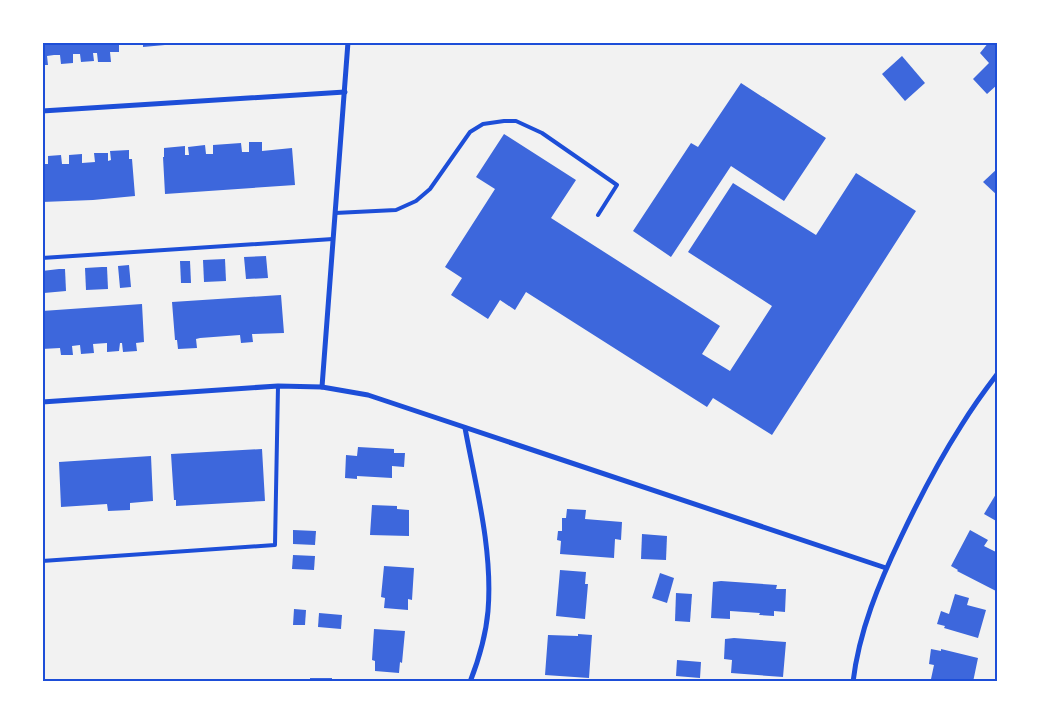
<svg xmlns="http://www.w3.org/2000/svg" width="1040" height="724" font-family="Merriweather,serif">
  <style>
    .building { fill: #3d67dc }
    .lines { fill: none; stroke-linecap: round; stroke-linejoin: round }
    .service { stroke: #1d4ed8; stroke-width: 4 }
    .minor { stroke: #1d4ed8; stroke-width: 5 }
    .neatline { fill: none; stroke: #1d4ed8; stroke-width: 2 }
  </style>
  <rect width="100%" height="100%" fill="#f2f2f2"/>
  <g class="building">
    <path d="M42,42H119V52H110L111,62H98L97,53H93L94,61L81,62L80,54H73V63L61,64L60,55H54L47,56L48,65H42Z"/>
    <path d="M143,42H165V45L143,47Z"/>
    <path d="M989,42H998V84L987,94L973,79L989,63L980,53Z"/>
    <path d="M902,56L925,83L905,101L882,74Z"/>
    <path d="M741,83L826,138L784,201L731,166L671,257L633,231L691,143L698,147Z"/>
    <path d="M504,134L576,180L551,218L720,326L702,354L730,371L772,306L688,252L733,183L816,235L856,173L916,211L772,435L713,398L707,407L526,292L515,310L500,300L488,319L451,295L462,278L445,267L495,189L476,177Z"/>
    <path d="M249,142H262V151L292,148L295,185L165,194L163,157H164V148L185,146V155H189L188,147L205,145L206,154H213V145L241,143L242,152H249Z"/>
    <path d="M129,150V159H132L135,196L93,200L42,202V155H44L45,164H48V156L61,155L62,164H69V155L82,154V163L95,162L94,153H108V161L111,160L110,151Z"/>
    <path d="M998,168V196L983,182Z"/>
    <path d="M266,256L268,278L246,279L244,257Z"/>
    <path d="M225,259L226,281L204,282L203,260Z"/>
    <path d="M180,261H190L191,283H181Z"/>
    <path d="M129,265L131,287L120,288L118,266Z"/>
    <path d="M102,267H107L108,289L86,290L85,268Z"/>
    <path d="M59,269H65L66,291L44,293L42,271Z"/>
    <path d="M281,295L284,333L252,334L253,342L241,343L240,335L200,338L196,339L197,348L178,349L177,340H175L172,302Z"/>
    <path d="M142,304L144,342L136,343L137,351L123,352L122,343H120L119,351L107,352V343L93,344L94,353L81,354L80,345L72,346L73,355H61L60,348L42,349V311Z"/>
    <path d="M358,447L394,449V453H405L404,467L392,466V478L357,476V479L345,478L346,455L357,456Z"/>
    <path d="M262,449L265,501L176,506V500H174L171,454Z"/>
    <path d="M151,456L153,501L130,503V510L108,511L107,504L61,507L59,462Z"/>
    <path d="M996,494L998,495V522L984,514Z"/>
    <path d="M372,505L397,506V509L409,510V536L370,535Z"/>
    <path d="M567,509L586,510L585,519L622,522L621,540L615,539L614,558L560,554L561,541L557,540L558,531H562V518H566Z"/>
    <path d="M293,530L316,531L315,545L293,544Z"/>
    <path d="M970,530L988,540L984,546L998,553V587L996,591L957,571L958,570L951,566Z"/>
    <path d="M642,534L667,536L666,560L641,559Z"/>
    <path d="M293,555L315,556L314,570L292,569Z"/>
    <path d="M384,566L414,568L412,600L408,599V610L384,608L385,598L381,597Z"/>
    <path d="M560,570L586,572L585,584H588L585,619L556,616Z"/>
    <path d="M660,573L674,578L667,603L652,598Z"/>
    <path d="M721,581L777,585L776,589H786L785,612L774,611V616L759,615L760,613L730,611V619L711,618L713,582Z"/>
    <path d="M676,593L692,594L690,622L675,621Z"/>
    <path d="M955,594L969,598L967,605L986,610L978,638L944,628L945,626L937,624L941,611L949,614Z"/>
    <path d="M294,609L306,610L305,625H293Z"/>
    <path d="M319,613L342,615L341,629L318,627Z"/>
    <path d="M374,629L405,631L402,663L400,662L399,673L375,671V661L372,660Z"/>
    <path d="M578,634L592,635L589,678L545,675L548,635L578,636Z"/>
    <path d="M734,638L786,642L783,677L731,673L732,660L724,659L725,639Z"/>
    <path d="M931,649L941,651V649L978,658L973,682H934V680L931,679L934,665L929,664Z"/>
    <path d="M677,660L701,662L700,678L676,676Z"/>
    <rect x="310" y="678" width="22" height="4"/>
  </g>
  <g class="lines">
    <g class="service">
      <path d="M335,213L396,210L416,201L430,189L470,132L483,124L504,121H516L542,133L617,185L598,215"/>
      <path d="M42,258L333,239"/>
      <path d="M42,561L275,545L278,386"/>
    </g>
    <g class="minor">
      <path d="M42,111L345,92"/>
      <path d="M322,387L348,42"/>
      <path d="M42,402L278,386L322,387L368,395L886,568"/>
      <path d="M465,428C476,487 493,551 488,611C486,634 479,659 470,682"/>
      <path d="M853,682C859,631 879,583 901,537C919,499 938,462 961,426C972,408 985,390 998,373"/>
    </g>
  </g>
  <rect width="1040" height="724" fill="none" stroke="#ffffff" stroke-width="88"/>
  <rect x="44" y="44" width="952" height="636" class="neatline"/>
</svg>
